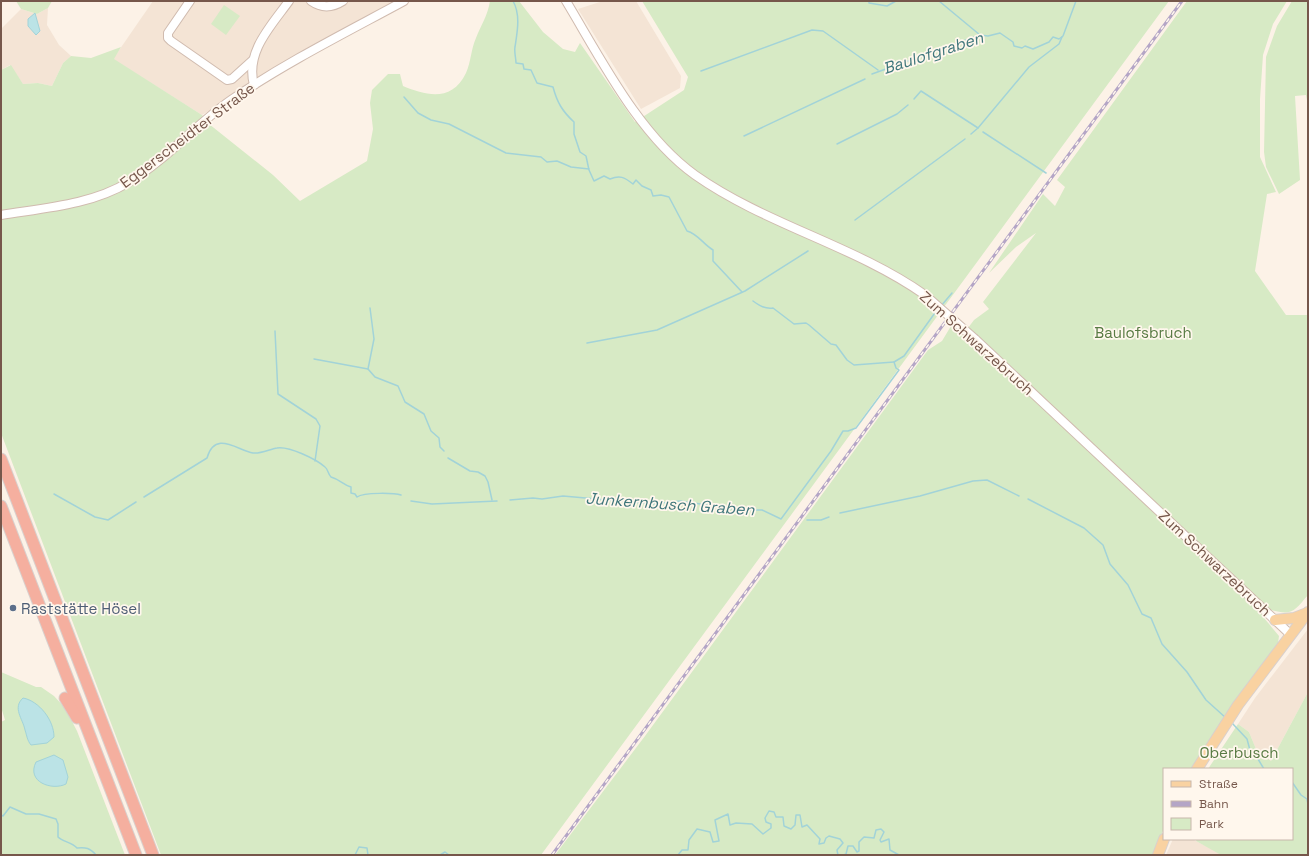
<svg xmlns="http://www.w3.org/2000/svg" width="1309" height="856" font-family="'Space Grotesk',sans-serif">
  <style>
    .residential { fill: #f4e4d5 }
    .green { fill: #d7eac5 }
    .water { fill: #bbe3e6; stroke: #a2d3d8 }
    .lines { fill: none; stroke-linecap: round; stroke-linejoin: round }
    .stream { stroke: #a2d3d8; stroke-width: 1.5 }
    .minor-casing { stroke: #d0bbaf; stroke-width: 10 }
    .major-casing { stroke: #d9d0cd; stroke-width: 12 }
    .highway-casing { stroke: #d9d0cd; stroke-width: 13 }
    .minor { stroke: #fff; stroke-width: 8 }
    .major { stroke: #f9d2a1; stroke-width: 10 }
    .highway { stroke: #f5af9f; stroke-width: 11 }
    .rail-casing { stroke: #b4a5c6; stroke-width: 3 }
    .rail { stroke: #fff7ed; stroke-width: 1.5; stroke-dasharray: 4.5; stroke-linecap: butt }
    .minor-bridge-casing { stroke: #d0bbaf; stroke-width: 10; stroke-linecap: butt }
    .minor-bridge { stroke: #fff; stroke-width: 8 }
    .service-dot { fill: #5c6f8a; stroke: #fff7ed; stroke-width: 1.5 }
    .labels { text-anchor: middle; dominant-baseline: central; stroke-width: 3.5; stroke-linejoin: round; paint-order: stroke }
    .street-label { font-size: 15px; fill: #76574b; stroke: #fff7ed }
    .park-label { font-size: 15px; fill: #587b43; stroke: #fff7ed }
    .service-label { font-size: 15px; fill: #4e5e75; stroke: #fff7ed; text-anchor: start }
    .water-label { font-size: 16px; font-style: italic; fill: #3f767b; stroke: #fff7ed }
  </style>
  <rect width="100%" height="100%" fill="#fcf2e7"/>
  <g class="residential">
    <path d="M153,1H398L202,115L113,59Z"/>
    <path d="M603,1H636L681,76L680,88L641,109L578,9Z"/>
    <path d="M48,8L47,25L59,45L71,56L63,63L52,86L38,83L23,84L10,65L1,70V29L21,9L37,14Z"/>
    <path d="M1308,629V692L1271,761L1256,749L1249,732L1238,724L1255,698Z"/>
    <path d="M1173,839H1192L1221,854L1166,855Z"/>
  </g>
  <g class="green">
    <path d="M16,1H52L48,8L37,14L21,9Z"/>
    <path d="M490,1H519L543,32L563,49L575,52L580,43L635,122L684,90L688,77L642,1H1169L541,855H161L1,433V70L11,65L23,84L38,83L52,86L63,63L71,56L91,58L121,47L114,59L202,115L209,124L273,175L300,201L367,161L373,129L370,103L372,90L388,74H400L403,86C427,96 452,102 466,73C471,62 471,49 476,38C481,25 488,15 490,1Z"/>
    <path d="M1187,1H1287L1273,24L1263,55L1260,99V157L1276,192L1267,194L1255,271L1286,315H1308V595C1294,611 1293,616 1271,610L1264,618L1279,636L1278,643L1231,708L1193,769H1164V828L1154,855H555L645,736L928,350L942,341L951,326L962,336L974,320L989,309L983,302L1036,233L1016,247L989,273L1043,194L1055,206L1065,187L1057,180Z"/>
    <path d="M1292,1H1308V106L1306,95L1295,96L1300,180L1279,194L1266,167L1264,152L1266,57L1277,26Z"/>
    <path d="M224,5L240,16L226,35L211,24Z"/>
    <path d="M1,672L36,687H41L54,696L65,708L77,731L125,855H1V722L5,720L1,707Z"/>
    <path d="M1308,692V855H1221L1196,841L1197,839H1292V769H1208L1238,724L1249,732L1256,749L1271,761Z"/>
  </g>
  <g class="water">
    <path d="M35,13L40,31L36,35L28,26V19Z"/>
    <path d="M23,698C39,701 54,720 54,737L47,743L31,745C27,740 27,736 25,730C23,719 12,708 23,698Z"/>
    <path d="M54,755L63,760L68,777L66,784C52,791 26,782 36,762Z"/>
  </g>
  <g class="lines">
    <g class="stream">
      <path d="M513,1C521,15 517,33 515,47C514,52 516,58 516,63L523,64L524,69L531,70L537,83L553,87C557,102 562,111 574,122V134L580,152L586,156L589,170L594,181L604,176L610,179C620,175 624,177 633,184L636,180L642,186L651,190L653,196L661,195L669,197L687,231C698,234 703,244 713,250V261L742,292"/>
      <path d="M869,1V3L887,6L896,1"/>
      <path d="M939,1L980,35"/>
      <path d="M701,71L812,30L823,31L878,70"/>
      <path d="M872,74L980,35L988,36L1000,33L1013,42L1014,46L1022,48L1025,46L1033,49L1049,42L1053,37L1059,39L1063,36L1076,1"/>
      <path d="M404,97L418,113L431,120L449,124L506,153L541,157L547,162L557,161L571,167L589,169"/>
      <path d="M914,99L921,91L978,128"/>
      <path d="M983,132L1046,173"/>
      <path d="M971,134L978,128L1029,67L1059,44L1062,37"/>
      <path d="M744,136L865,79"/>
      <path d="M837,144L897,114L908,105"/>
      <path d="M855,220L965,139"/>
      <path d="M753,301C760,306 765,309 773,308L794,324L806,323L809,325L831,344L836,345L847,360L854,365L894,362"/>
      <path d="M941,306L952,293"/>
      <path d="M275,331L278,394L316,419L320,426L315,461"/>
      <path d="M587,343L657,330L745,291L808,251"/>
      <path d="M314,359L368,369L375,377L398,386L405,402L424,414L431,431L439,438L440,447L444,451"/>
      <path d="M368,369L374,339L370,308"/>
      <path d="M448,458L470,471L478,472L485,476L488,482L492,500"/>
      <path d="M54,494L95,517L108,520L136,502"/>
      <path d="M144,497L207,458C215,430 237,450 253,453C261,454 270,449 277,448C289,446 316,459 325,467C328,469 328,474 331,477C341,480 342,484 351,487V493L355,494L357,497C364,492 395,493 401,495"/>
      <path d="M1028,499L1084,528L1103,545L1110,564L1128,585L1142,614L1151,618L1162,644L1187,672L1206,700L1226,718"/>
      <path d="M510,500L533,498L542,499L563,496L653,504L680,501L741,510H762L781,519L831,451L843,431H848L856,428L899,370L896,368L894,362L904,356L937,310"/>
      <path d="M411,501L432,504L497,501"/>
      <path d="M840,513L920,496L973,481L987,480L1019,496"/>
      <path d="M807,520H821L829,517"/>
      <path d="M1232,723L1247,739L1251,754L1258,759L1264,769"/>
      <path d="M1292,782L1301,795L1307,799L1308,804"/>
      <path d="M1,815L3,816L10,807L26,814H39L56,819L58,824V837C63,842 72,842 77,848C86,847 90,848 96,855"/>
      <path d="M355,855L359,847L367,848L368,855"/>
      <path d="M440,855L445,852L449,855"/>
      <path d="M678,855L682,850H688L689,840L697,829L710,832L713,842L719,841L715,820L728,814L730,825L736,823L752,824L763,834L771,828V824L766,822L765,818L769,811L774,812L776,817H783L784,826L791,829L795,825L796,815H800L802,827L807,825L820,839L819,844L824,843L826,838L829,836L840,839L843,843L837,850L838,855"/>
      <path d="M844,855L846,854L848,846H853L857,852L859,851V842L864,837L874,838L876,830L881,829L884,832L880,840L881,842L889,839L890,850L899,855"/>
    </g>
    <defs>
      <g id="minor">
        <path d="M190,1L168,33V38L171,41L227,80L232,79L253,60"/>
        <path d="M311,1C321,8 332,8 343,1"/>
        <path d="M566,1C601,59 639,135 695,175C766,225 854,245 925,295"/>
        <path d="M254,85C245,52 271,26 289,1"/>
        <path d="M1,215C44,208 91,205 129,182C166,160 195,125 231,100C285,63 345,33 404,1"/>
        <path d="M975,339L1291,635"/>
      </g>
      <g id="major">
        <path d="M1275,620L1294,618L1307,613"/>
        <path d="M1197,769L1238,705L1308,612"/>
        <path d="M1158,855L1164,839"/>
      </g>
      <g id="highway">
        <path d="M1,459L153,855"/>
        <path d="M1,506L136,855"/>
        <path d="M65,698L77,718"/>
      </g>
    </defs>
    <use href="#minor" class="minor-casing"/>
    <use href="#major" class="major-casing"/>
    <use href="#highway" class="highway-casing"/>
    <use href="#minor" class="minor"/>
    <use href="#major" class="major"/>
    <use href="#highway" class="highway"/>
    <defs>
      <path id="rail" d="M552,855L1182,1"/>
    </defs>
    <use href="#rail" class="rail-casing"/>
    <use href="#rail" class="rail"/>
    <defs>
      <path id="minor-bridge" d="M925,295L975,339"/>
    </defs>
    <use href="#minor-bridge" class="minor-bridge-casing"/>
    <use href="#minor-bridge" class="minor-bridge"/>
  </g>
  <circle class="service-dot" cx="13" cy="608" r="4"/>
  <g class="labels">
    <g class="street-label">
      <text transform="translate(187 135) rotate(-37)">Eggerscheidter Straße</text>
      <text transform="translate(977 343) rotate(42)">Zum Schwarzebruch</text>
      <text transform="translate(1215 563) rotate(43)">Zum Schwarzebruch</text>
    </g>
    <g class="park-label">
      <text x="1143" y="332">Baulofsbruch</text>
      <text x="1239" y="752">Oberbusch</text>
    </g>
    <g class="service-label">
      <text x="21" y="608">Raststätte Hösel</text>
    </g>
    <g class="water-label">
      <text transform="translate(933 53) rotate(-18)">Baulofgraben</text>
      <text transform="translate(670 504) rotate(4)">Junkernbusch Graben</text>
    </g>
  </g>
  <rect width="1309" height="856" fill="none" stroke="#76574b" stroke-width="4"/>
  <rect x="1163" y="768" width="130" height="72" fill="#fff7ed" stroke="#c8b7ac"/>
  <rect x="1171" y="781" width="20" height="6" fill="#f9d2a1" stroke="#c8b7ac"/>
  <text x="1199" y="788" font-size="12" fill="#76574b">Straße</text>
  <rect x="1171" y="801" width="20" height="6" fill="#b4a5c6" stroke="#c8b7ac"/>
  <text x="1199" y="808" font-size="12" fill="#76574b">Bahn</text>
  <rect x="1171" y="818" width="20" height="12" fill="#d7eac5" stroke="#c8b7ac"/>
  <text x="1199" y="828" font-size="12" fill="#76574b">Park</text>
</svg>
